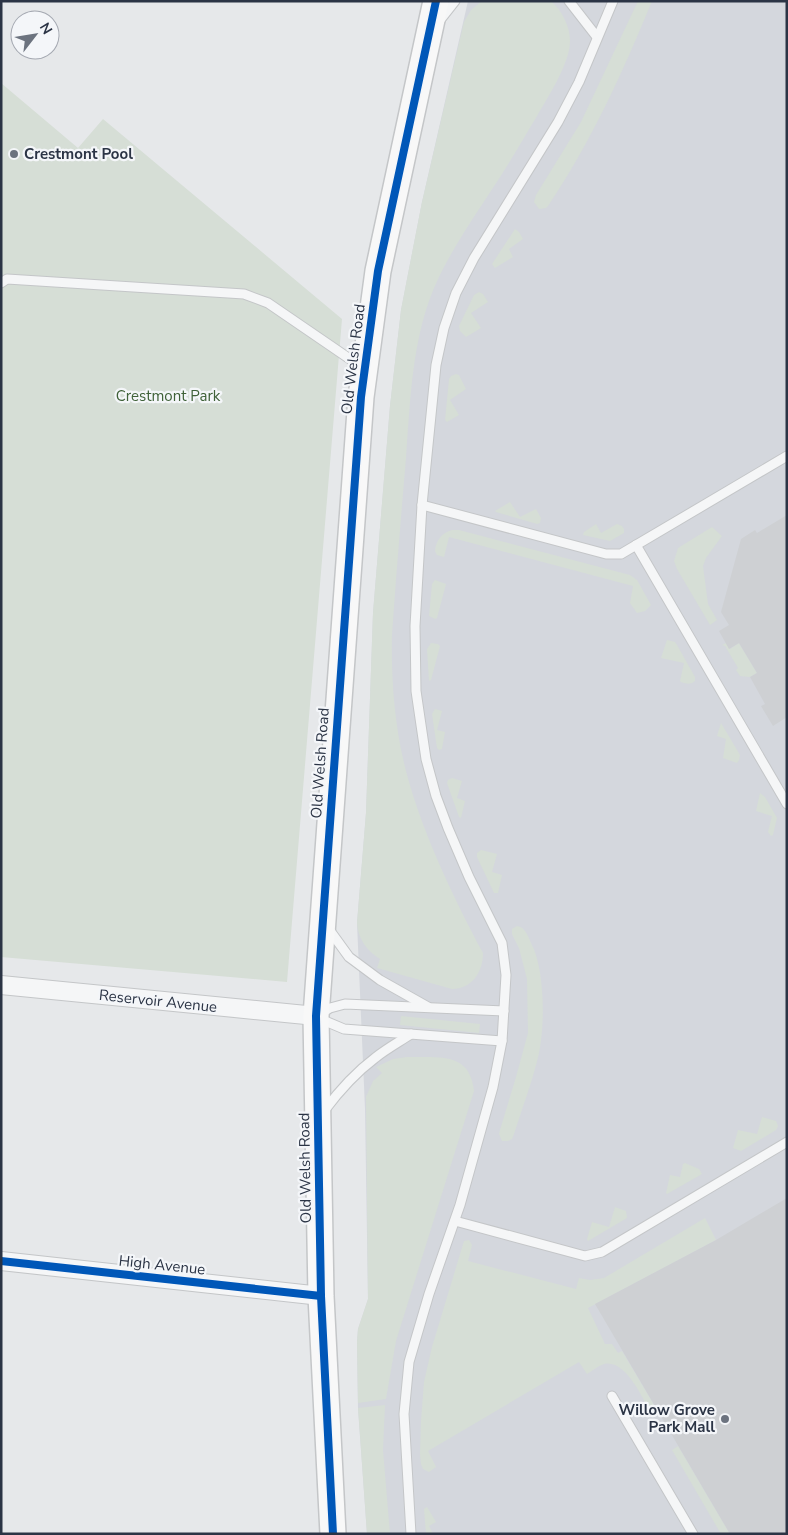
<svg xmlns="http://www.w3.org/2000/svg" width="788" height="1535" font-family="'Nunito Sans',sans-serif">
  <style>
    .built { fill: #d4d7dd }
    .green { fill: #d6ded6 }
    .building { fill: #ced0d3 }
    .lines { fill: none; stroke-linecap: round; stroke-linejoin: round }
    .lane-casing { stroke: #c4c6c8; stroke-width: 11 }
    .street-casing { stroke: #c4c6c8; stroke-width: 20 }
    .secondary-casing { stroke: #c4c6c8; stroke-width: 28 }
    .lane { stroke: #f5f6f7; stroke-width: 9 }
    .street { stroke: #f5f6f7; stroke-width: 18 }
    .secondary { stroke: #f8f8f8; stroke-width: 25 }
    .cycleway-casing { stroke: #f4f6f9; stroke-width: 11 }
    .cycleway { stroke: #0057b8; stroke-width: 8 }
    .poi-dot { fill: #6c737f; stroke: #f4f6f9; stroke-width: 2 }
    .labels { text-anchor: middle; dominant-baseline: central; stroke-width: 4.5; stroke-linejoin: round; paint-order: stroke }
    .poi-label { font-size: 15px; font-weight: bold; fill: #2b3445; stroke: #f4f6f9; text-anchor: start }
    .street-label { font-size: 15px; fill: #2b3445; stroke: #f4f6f9 }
    .park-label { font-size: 15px; fill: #3f6138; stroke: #f4f6f9 }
  </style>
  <rect width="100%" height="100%" fill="#e6e8ea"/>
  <path class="built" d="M468,1H787V1534H367L358,1408L357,1342L358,1329L368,1299L365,1109L357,923L366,813L373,613L390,406L401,310L422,202Z"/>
  <g class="green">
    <path d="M482,1H551C562,11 570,26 570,41C570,63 548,97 537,116C525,136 514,155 502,174C482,205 461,235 444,267C412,326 411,393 406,458C401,517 396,576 392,635C391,684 395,734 409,782C425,838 455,901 483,953C483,972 472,989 452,989L377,968L380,959C367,951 358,939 357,923L366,813L373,613L390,406L401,310L422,202L464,22L471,10Z"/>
    <path d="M638,1H652C623,72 591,142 548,206L546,208L539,209L534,202L536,195L581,122Z"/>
    <path d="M1,83L78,148L103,119L342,319L287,982L1,957Z"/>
    <path d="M515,229L519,232L523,239L509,249L513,257L495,268L492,264Z"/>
    <path d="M479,292L483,294L488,302L471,313L481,328L466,337L460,331L459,326L474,295Z"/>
    <path d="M456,374L459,375L466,389L450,400L459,415L447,422L445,420L449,379L451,376Z"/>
    <path d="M510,502L520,517L536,509L541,518L540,523L537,524L496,512L495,511Z"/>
    <path d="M596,524L601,533L617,524L622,526L624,529V533L610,541L583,535L584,532Z"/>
    <path d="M712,527L722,536L706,558L703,566L708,604L717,620L710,625L677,569L674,561L678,548Z"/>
    <path d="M452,530H459L630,575L637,580L651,605L645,611L637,613L630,603L633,586L449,537L444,557L437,555L435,551C436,540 442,533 452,530Z"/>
    <path d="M435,580L446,584L437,618L435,619L429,616L432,584Z"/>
    <path d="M667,640L675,642L677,645L695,677V681C690,685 687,684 681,682L680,681L684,663L661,658Z"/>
    <path d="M431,643L438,644L440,646L431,680L429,681L427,649Z"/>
    <path d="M726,643L730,649L739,643L757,673L750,677L740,676L736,670L738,668L725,646L722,645Z"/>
    <path d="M435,709L442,711L437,730L445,732L442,749L439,750L437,748L432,714Z"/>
    <path d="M721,723L740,755L739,760L737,763L723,758L726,739L717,736Z"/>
    <path d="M452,778L462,781L457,798L465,801L461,818L459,817L447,783L448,780Z"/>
    <path d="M760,793L765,797L777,818L773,835L771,836L768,832L772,816L756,811Z"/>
    <path d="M481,850L497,854L492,872L502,875L498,893H494L477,857V853Z"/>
    <path d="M517,926C525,927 528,936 531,943C545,969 545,1024 539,1053C533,1080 522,1108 514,1134L512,1139L508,1141H502L499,1134L500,1130L516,1077L528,1033L527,979L519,948L512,934V929Z"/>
    <path d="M401,1016L480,1024L479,1033L400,1025Z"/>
    <path d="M407,1057C438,1058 470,1051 474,1091L396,1341L386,1399L358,1403L357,1342L358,1329L368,1299L366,1097L373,1081L382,1073L376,1067L393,1059Z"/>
    <path d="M762,1117L776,1121L778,1126L776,1130L741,1151L733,1148L738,1130L757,1134Z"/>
    <path d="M685,1163L699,1169L702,1174L667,1194L666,1193L670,1175L680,1177L683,1164Z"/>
    <path d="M615,1207L626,1211L627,1218L588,1241L587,1239L592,1222L609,1227Z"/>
    <path d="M705,1218L716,1240L588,1308L605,1344H612L618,1353L622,1351L657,1410L651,1414C643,1399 626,1359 604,1364C598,1366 592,1371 587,1374L579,1362L428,1451L436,1467L429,1472L423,1469L421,1464L420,1454L421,1421L424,1382L432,1347L464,1241L469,1240L472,1245L468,1261L576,1289L579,1278L590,1280L604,1278Z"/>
    <path d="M385,1405L383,1450L390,1534H367L358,1408Z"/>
    <path d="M678,1446L730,1534H721L672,1450Z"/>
    <path d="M427,1507L436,1522L429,1526L433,1534H426L424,1509Z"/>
  </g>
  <g class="building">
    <path d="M787,515V717L773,726L761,706L765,704L750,677L757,673L739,643L729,649L719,631L729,625L721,612L741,539L755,530L757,533Z"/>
    <path d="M787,1198V1534H730L595,1304L716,1240Z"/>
  </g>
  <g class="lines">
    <defs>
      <g id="lane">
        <path d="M569,1L597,37"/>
        <path d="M440,20L455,1"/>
        <path d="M1,283L7,279L244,294L268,303L363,368"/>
        <path d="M422,505L606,554H621L787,456"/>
        <path d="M636,545L787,804"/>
        <path d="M328,928L349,957L380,980L428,1007"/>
        <path d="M320,1014L330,1008L345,1004L504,1011"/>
        <path d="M318,1018L344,1029L502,1041"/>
        <path d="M324,1111C339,1091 355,1073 375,1058C386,1049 399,1042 411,1034"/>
        <path d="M455,1221L585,1256L602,1252L787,1142"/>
        <path d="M612,1396L693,1534"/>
        <path d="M411,1534L404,1414L409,1362L429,1294L460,1205L493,1087L502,1041L506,975L502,943L469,877L448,828L436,796L426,759L416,691L415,626L422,505L436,365L444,328L456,293L474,258L558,122L579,82L613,1"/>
      </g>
      <g id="street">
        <path d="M1,985L316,1016"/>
        <path d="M1,1261L321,1296"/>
      </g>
      <path id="secondary" d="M333,1534L321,1296L316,1016L361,397L378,271L436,1"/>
    </defs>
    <use href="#lane" class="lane-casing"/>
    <use href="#street" class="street-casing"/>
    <use href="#secondary" class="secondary-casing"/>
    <use href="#lane" class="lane"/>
    <use href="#street" class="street"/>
    <use href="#secondary" class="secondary"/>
    <defs>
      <g id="cycleway">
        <path d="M1,1261L321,1296"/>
        <path d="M333,1534L321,1296L316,1016L361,397L378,271L436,1"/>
      </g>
    </defs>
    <use href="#cycleway" class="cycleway-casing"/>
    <use href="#cycleway" class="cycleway"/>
  </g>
  <g class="poi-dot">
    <circle cx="14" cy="154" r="5"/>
    <circle cx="725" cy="1419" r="5"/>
  </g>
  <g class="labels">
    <g class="poi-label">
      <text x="24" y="154">Crestmont Pool</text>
      <text x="715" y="1410" text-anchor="end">Willow Grove<tspan x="715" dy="17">Park Mall</tspan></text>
    </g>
    <g class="street-label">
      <text transform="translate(353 359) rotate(-83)">Old Welsh Road</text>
      <text transform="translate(320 763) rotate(-86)">Old Welsh Road</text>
      <text transform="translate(158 1001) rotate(6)">Reservoir Avenue</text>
      <text transform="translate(305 1168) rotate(-91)">Old Welsh Road</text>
      <text transform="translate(162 1265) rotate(6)">High Avenue</text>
    </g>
    <g class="park-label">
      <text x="168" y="396">Crestmont Park</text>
    </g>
  </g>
  <rect width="788" height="1535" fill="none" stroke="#2b3445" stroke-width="5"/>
  <g transform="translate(35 35) rotate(59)"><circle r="24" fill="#f4f6f9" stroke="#a4a8b1"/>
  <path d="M0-4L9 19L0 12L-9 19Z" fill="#6c737f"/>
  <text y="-8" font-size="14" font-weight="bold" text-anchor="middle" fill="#2b3445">N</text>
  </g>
</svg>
